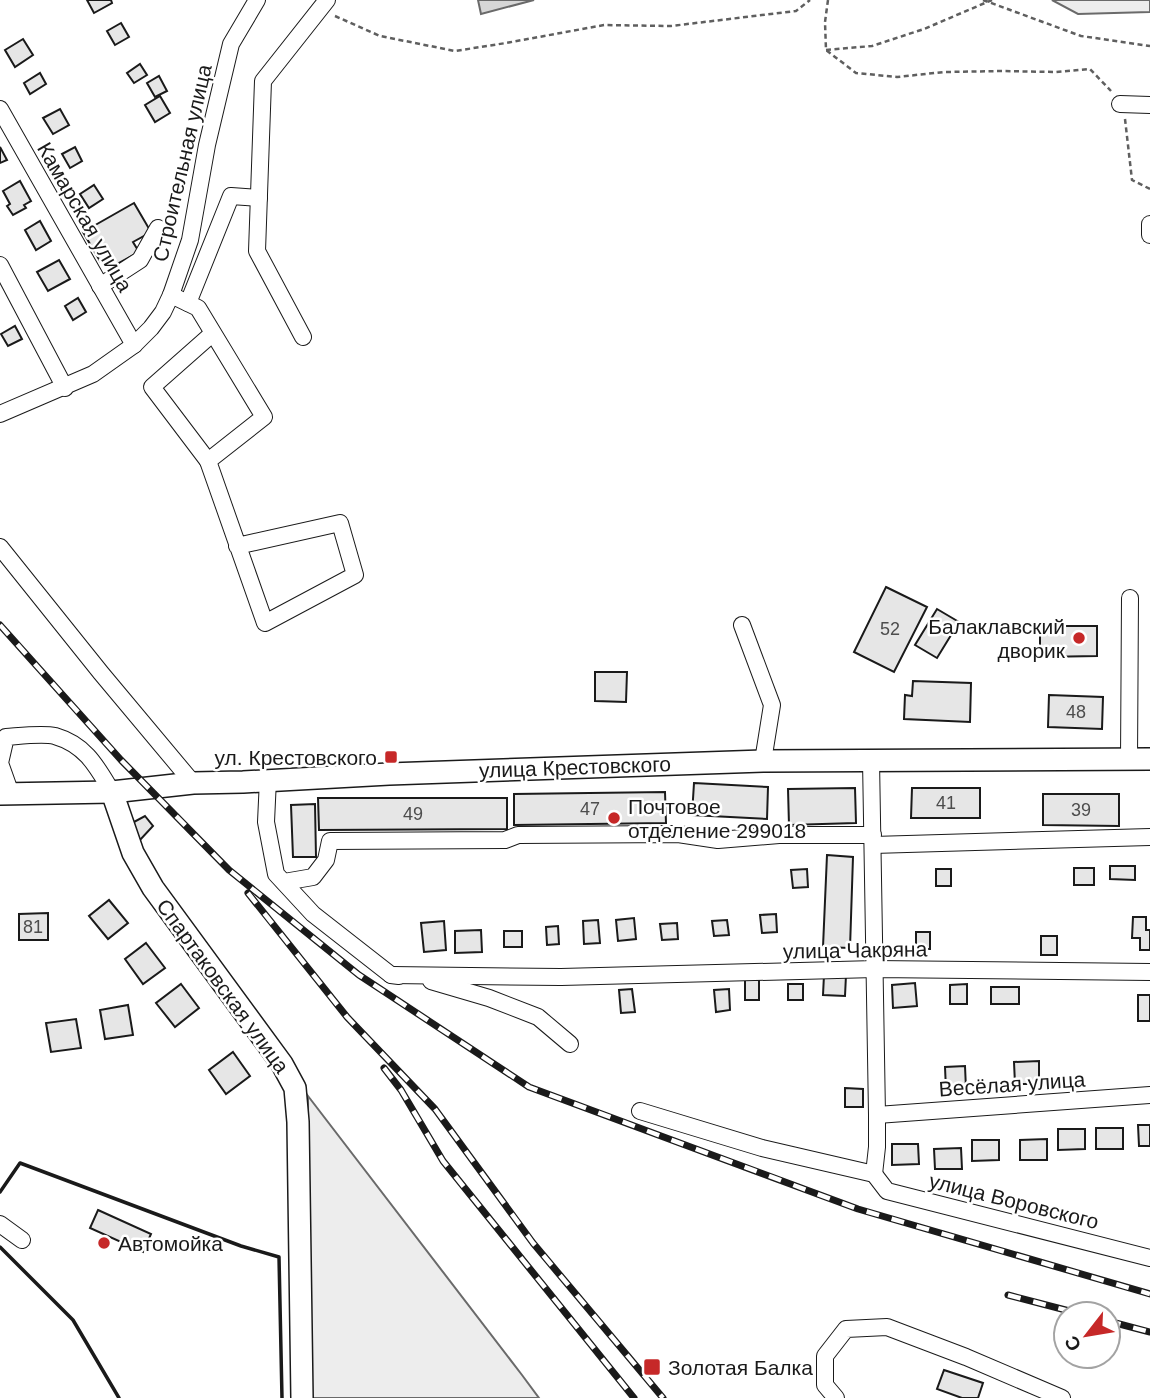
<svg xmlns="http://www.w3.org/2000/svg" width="1150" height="1398" font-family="Helvetica,sans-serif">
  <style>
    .green { fill: #ededed; stroke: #6a6a6a; stroke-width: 2 }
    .water { fill: #d7d7d7; stroke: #6a6a6a; stroke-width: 2 }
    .building { fill: #e6e6e6; stroke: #1a1a1a; stroke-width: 2 }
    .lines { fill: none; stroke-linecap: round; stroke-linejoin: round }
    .minor-casing { stroke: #1a1a1a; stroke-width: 18 }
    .major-casing { stroke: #1a1a1a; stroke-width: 24 }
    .path { stroke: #5f5f5f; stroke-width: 2.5; stroke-dasharray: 5 3.5; stroke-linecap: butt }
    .minor { stroke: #fff; stroke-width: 16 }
    .major { stroke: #fff; stroke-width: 21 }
    .rail-casing { stroke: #1a1a1a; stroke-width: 7 }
    .rail { stroke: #fff; stroke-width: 4.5; stroke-dasharray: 13; stroke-linecap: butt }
    .wall { stroke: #1a1a1a; stroke-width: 3.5 }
    .poi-dot { fill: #c62828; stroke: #fff; stroke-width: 2.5 }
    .labels { text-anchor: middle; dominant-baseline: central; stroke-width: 5; stroke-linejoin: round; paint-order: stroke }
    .number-label { font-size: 18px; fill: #4d4d4d }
    .street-label { font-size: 21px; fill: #1a1a1a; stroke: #fff }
    .poi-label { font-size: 21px; fill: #1a1a1a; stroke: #fff; text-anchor: start }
  </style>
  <rect width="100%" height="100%" fill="#fff"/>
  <g class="green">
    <path d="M1052,0H1150V12L1078,14Z"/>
    <path d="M308,1096L522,1375L539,1398H309Z"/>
  </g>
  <path class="water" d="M478,0H534L481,14Z"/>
  <g class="building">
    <path d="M87,0H111L112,3L94,13Z"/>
    <path d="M121,23L129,37L115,45L107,31Z"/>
    <path d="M23,39L33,55L15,67L5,50Z"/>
    <path d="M140,64L147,75L134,83L127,73Z"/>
    <path d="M40,73L46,84L30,94L24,83Z"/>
    <path d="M159,76L167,91L155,97L147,83Z"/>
    <path d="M160,96L170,113L155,122L145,105Z"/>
    <path d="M60,109L69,125L53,134L43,118Z"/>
    <path d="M0,147L7,160L0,163Z"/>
    <path d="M75,147L82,161L70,168L62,154Z"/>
    <path d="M20,181L31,201L24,205L26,208L13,215L7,206L10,204L3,191Z"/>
    <path d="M94,185L103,199L89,208L80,194Z"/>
    <path d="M134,203L151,232L133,242L139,252L110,268L104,258L100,261L83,232Z"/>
    <path d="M40,221L51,241L36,250L25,230Z"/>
    <path d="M59,260L70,279L48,291L37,272Z"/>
    <path d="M78,298L86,312L73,320L65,306Z"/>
    <path d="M15,326L22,339L8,346L1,334Z"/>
    <path d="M886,587L927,607L894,672L854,652Z"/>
    <path d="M937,609L959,622L937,658L915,645Z"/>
    <path d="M1040,626H1097V656L1040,657Z"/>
    <path d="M595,672H627L626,702L595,701Z"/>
    <path d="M913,681L971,683L970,722L904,719L905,695L912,696Z"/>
    <path d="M1049,695L1103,697L1102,729L1048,727Z"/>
    <path d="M694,783L768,787L767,819L692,815Z"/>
    <path d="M855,788L856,823L789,825L788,789Z"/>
    <path d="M912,788H980V818H911Z"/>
    <path d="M665,792L666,823L514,825V794Z"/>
    <path d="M1043,794H1119V826L1043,825Z"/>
    <path d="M318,798H507V829L319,830Z"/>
    <path d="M315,804L316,857H293L291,805Z"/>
    <path d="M145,816L153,826L140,840L132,823Z"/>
    <path d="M827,855L853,857L850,948L823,947Z"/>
    <path d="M1110,866H1135V880L1110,879Z"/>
    <rect x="1074" y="868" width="20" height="17"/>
    <path d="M807,869L808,887L793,888L791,870Z"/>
    <rect x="936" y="869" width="15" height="17"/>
    <path d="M109,900L128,923L108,939L89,916Z"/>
    <path d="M48,913V940H19V914Z"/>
    <path d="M776,914L777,932L762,933L760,915Z"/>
    <path d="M1133,917H1146V930H1150V950H1140V938H1132Z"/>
    <path d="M634,918L636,939L618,941L616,920Z"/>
    <path d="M598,920L600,943L584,944L583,921Z"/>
    <path d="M727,920L729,935L714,936L712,921Z"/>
    <path d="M444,921L446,950L424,952L421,923Z"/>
    <path d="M677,923L678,939L662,940L660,924Z"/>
    <path d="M558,926L559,944L547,945L546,927Z"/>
    <path d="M481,930L482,952L455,953V931Z"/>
    <rect x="504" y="931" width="18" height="16"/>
    <rect x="916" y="932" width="14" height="17"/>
    <rect x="1041" y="936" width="16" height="19"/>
    <path d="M146,943L165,968L143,984L125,959Z"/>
    <path d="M824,975H846L845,996L823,995Z"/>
    <rect x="745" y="980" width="14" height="20"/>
    <path d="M915,983L917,1006L893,1008L892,985Z"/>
    <path d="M181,984L199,1008L175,1027L156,1003Z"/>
    <rect x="788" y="984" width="15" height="16"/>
    <path d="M967,984V1004H950V985Z"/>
    <rect x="991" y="987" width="28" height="17"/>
    <path d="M632,989L635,1012L621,1013L619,990Z"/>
    <path d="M729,989L730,1010L716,1012L714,990Z"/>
    <rect x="1138" y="995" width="12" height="26"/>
    <path d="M128,1005L133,1035L105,1039L100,1010Z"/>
    <path d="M76,1019L81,1048L51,1052L46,1023Z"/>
    <path d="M233,1052L250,1076L226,1094L209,1070Z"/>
    <path d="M1039,1061V1084H1015L1014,1062Z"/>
    <path d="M965,1066L966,1089L946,1090L945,1067Z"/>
    <path d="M845,1088L863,1089V1107H845Z"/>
    <path d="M1138,1125H1150V1146H1139Z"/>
    <rect x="1096" y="1128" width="27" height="21"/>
    <path d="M1058,1129H1085V1149L1058,1150Z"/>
    <path d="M1047,1139V1160H1020V1140Z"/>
    <path d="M972,1140H999V1160L972,1161Z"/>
    <path d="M892,1144H918L919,1164L892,1165Z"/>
    <path d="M961,1148L962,1169H935L934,1149Z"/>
    <path d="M98,1210L151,1234L143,1252L90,1228Z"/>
    <path d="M944,1370L983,1383L978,1398H962L937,1389Z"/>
  </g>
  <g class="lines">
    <defs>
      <g id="minor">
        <path d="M1120,104L1150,105"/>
        <path d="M0,109L134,345"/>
        <path d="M1150,224V235"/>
        <path d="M0,265L65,388"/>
        <path d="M100,286L140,260L158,228"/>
        <path d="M171,295L198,308L264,417L208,461L265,623L355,575L340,523L237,546"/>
        <path d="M188,303L231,196L259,198"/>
        <path d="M303,337L257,251L263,81L327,0"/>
        <path d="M0,414L93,374L134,345L151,328L163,312L171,295L190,240L207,145L231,44L257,0"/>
        <path d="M208,461L152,387L212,334"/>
        <path d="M0,547L101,673L193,783"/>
        <path d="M742,625L772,705L763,761"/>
        <path d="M1129,759L1130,598"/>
        <path d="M268,779L266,822L276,874L313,914L391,975L399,976"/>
        <path d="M11,794L0,763L6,737C20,736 43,733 55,736C86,745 97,767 112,792"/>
        <path d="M873,845L1150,837"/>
        <path d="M284,882L313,877L326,860L330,841L505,840L518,835L678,834L718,840L779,835H873"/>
        <path d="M391,975L561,977L875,969L1150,972"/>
        <path d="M431,981L489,998L538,1017L570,1044"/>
        <path d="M640,1111L762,1148L874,1174L877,1147V1115L871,760"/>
        <path d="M877,1115L1150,1095"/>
        <path d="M874,1174L887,1191L1150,1258"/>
        <path d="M0,1224L22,1240"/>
        <path d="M836,1398L825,1385V1356L846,1329L887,1327L966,1357L1062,1398"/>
      </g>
      <g id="major">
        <path d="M112,792L133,853L153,888L282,1064L295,1088L298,1122L302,1398"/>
        <path d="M0,794L112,792L193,783L243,782L389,774L763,761L1150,759"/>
      </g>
    </defs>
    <use href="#minor" class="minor-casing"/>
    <use href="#major" class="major-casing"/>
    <g class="path">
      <path d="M828,0L825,22L826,50L856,73L897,77L944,72L1002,71L1056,72L1090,69L1111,91"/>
      <path d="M983,0L1081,36L1150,46"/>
      <path d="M335,16L380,36L455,51L506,43L604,25L671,26L796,11L810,0"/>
      <path d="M826,50L872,46L924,29L992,0"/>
      <path d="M1125,119L1132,180L1150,189"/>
    </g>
    <use href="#minor" class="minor"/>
    <use href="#major" class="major"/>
    <defs>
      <g id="rail">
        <path d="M0,625L121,760L229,870L359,975L529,1087L858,1209L1150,1294"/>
        <path d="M248,893L347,1017L435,1109L533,1243L663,1398"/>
        <path d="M384,1068L401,1090L443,1161L634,1398"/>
        <path d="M1008,1295L1081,1314"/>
        <path d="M1108,1321L1150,1332"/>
      </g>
    </defs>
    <use href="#rail" class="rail-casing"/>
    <use href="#rail" class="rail"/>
    <g class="wall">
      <path d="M0,1192L20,1163L241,1246L279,1257L282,1398"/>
      <path d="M0,1247L73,1320L119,1398"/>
    </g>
  </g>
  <g class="poi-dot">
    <circle cx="1079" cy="638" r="7"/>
    <rect x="384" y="750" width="14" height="14" rx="3.5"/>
    <circle cx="614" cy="818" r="7"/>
    <circle cx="104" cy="1243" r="7"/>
    <rect x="643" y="1358" width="18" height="18" rx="3.5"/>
  </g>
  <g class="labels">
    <g class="number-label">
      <text x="890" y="629">52</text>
      <text x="1076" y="712">48</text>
      <text x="946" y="803">41</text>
      <text x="590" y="809">47</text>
      <text x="1081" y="810">39</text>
      <text x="413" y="814">49</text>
      <text x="33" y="927">81</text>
    </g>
    <g class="street-label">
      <text transform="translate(182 163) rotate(-77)">Строительная улица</text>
      <text transform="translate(85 217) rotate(60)">Камарская улица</text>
      <text transform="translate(575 767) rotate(-2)">улица Крестовского</text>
      <text transform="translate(855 950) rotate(-1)">улица Чакряна</text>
      <text transform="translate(223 986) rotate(54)">Спартаковская улица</text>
      <text transform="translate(1012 1084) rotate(-4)">Весёлая улица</text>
      <text transform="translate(1014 1201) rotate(14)">улица Воровского</text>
    </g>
    <g class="poi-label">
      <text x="1065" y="626" text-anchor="end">Балаклавский<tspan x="1065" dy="24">дворик</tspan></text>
      <text x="377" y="757" text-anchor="end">ул. Крестовского</text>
      <text x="628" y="806">Почтовое<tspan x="628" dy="24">отделение 299018</tspan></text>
      <text x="118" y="1243">Автомойка</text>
      <text x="668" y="1367">Золотая Балка</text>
    </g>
  </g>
  <g transform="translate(1087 1335) rotate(239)"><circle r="33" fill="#ffffff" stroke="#a3a3a3" stroke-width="2"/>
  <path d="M0-5L12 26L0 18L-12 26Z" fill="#c62828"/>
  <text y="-10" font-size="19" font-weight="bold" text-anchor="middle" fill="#1a1a1a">С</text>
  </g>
</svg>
